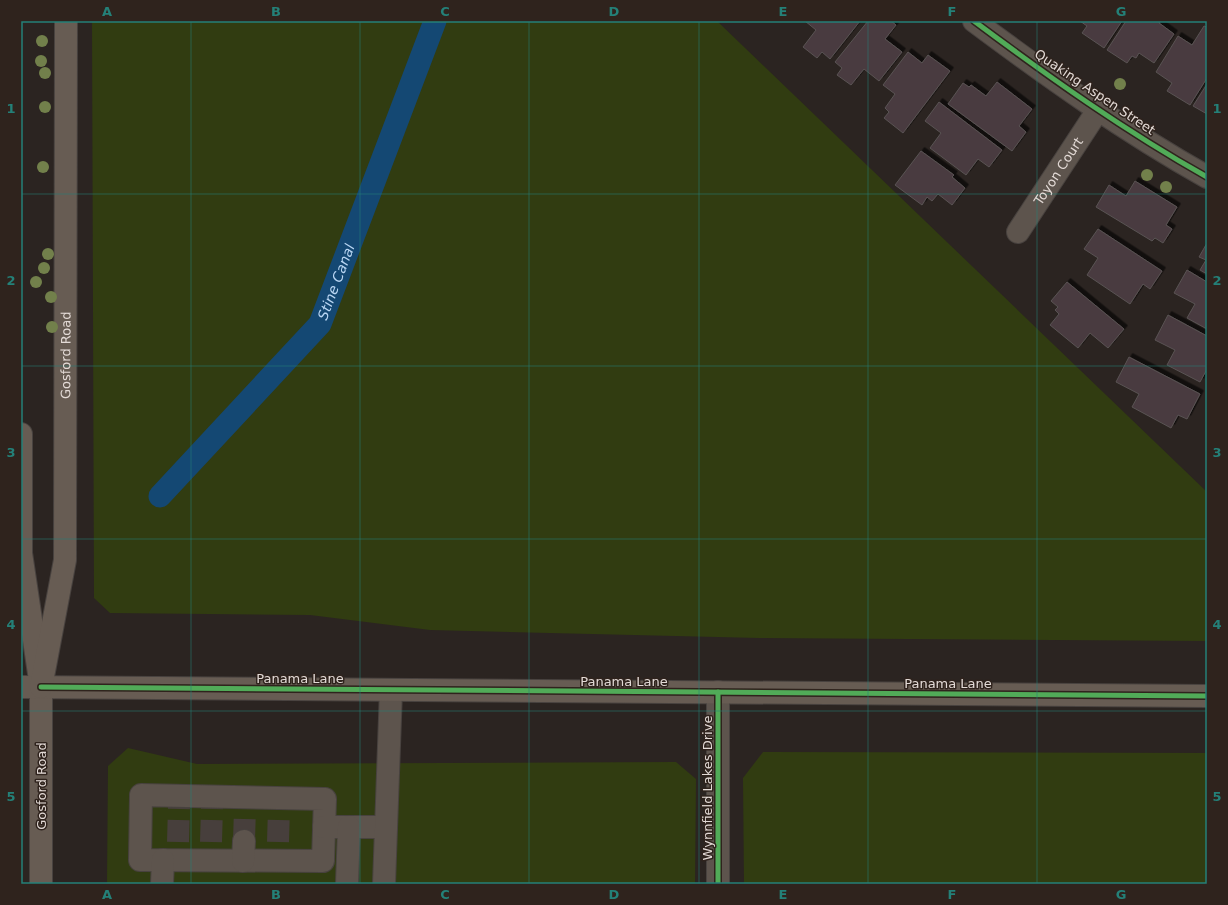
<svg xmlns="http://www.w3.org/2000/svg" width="1228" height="905" font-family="'DejaVu Sans',sans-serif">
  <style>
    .green { fill: #313c11 }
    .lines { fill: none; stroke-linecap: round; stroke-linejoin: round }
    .canal { stroke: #144873; stroke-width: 23 }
    .building { fill: #4a3b40; stroke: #595353; filter: url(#shadow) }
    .minor-tunnel { stroke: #473f3c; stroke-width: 22; stroke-dasharray: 22 11; stroke-linecap: butt }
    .minor-casing { stroke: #48423f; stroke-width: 24 }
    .major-casing { stroke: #48423f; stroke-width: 24 }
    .minor { stroke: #5d544d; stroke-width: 22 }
    .major { stroke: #675c53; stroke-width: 22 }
    .cycleway-casing { stroke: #2f231d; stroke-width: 8 }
    .cycleway { stroke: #51ab58; stroke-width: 5 }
    .tree { fill: #72804b }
    .grid { fill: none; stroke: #248078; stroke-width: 1; stroke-opacity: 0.55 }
    .labels { text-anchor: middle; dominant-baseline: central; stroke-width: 3; stroke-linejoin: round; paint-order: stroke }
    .street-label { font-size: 13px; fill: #e3dad6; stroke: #2f231d }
    .water-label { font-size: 14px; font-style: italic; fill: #b9d6f3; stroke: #2f231d }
    .neatline { fill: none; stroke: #248078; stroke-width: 1.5 }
    .grid-label { font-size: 13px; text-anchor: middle; font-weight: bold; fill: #248078 }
  </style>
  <defs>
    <filter id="shadow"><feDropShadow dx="3.5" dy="-3.5" stdDeviation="0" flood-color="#0009"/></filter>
  </defs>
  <rect width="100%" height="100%" fill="#2b2421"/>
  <g class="green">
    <path d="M92,21H717L1207,492V641L759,638L430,630L310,615L110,613L94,598Z"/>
    <path d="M128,748L197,764L676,762L696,779L695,884H107L108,766Z"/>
    <path d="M763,752L1207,753V884H744L743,778Z"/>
  </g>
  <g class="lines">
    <path class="canal" id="s1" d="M160,496L320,324L435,21"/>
  </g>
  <g class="building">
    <path d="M805,21H860L830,59L822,52L817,58L803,47L816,30Z"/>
    <path d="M868,21H891L896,25L885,39L902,52L879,81L864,69L851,85L837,75L842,68L835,62Z"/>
    <path d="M1080,21H1122L1104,48L1082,33L1087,26Z"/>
    <path d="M1126,21H1160L1159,23L1174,34L1154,63L1139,53L1136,58L1132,56L1127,63L1107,50Z"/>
    <path d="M1204,26L1207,27V78L1190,105L1167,91L1172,83L1156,72L1178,36L1192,45Z"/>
    <path d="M908,52L922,63L928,55L950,71L903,133L884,118L889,112L885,108L895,94L883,85Z"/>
    <path d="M997,82L1032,109L1019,126L1026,132L1012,151L948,104L963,83L969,87L971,85L986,96Z"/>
    <path d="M1207,84V114L1193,106Z"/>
    <path d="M939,102L1002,150L989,167L978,159L966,175L930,148L941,133L925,121Z"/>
    <path d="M921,151L954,175L952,177L965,188L952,205L938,194L932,201L927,197L922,205L895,185Z"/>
    <path d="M1135,181L1177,207L1166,225L1172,229L1163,243L1155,238L1152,241L1096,207L1109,185L1126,196Z"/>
    <path d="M1098,229L1162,271L1150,289L1143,284L1130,304L1087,275L1098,258L1084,249Z"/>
    <path d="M1207,243V274L1200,270L1206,260L1199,257Z"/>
    <path d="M1187,270L1207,282V329L1187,318L1195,304L1174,293Z"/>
    <path d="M1067,282L1124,329L1108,348L1090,333L1078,348L1050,325L1059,314L1055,310L1058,307L1051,301Z"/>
    <path d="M1168,315L1207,336V369L1200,382L1167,365L1175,350L1155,340Z"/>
    <path d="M1129,357L1200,394L1187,419L1178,415L1171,428L1132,407L1139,394L1116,382Z"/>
  </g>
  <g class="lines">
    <g class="minor-tunnel">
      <path d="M244,841L245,808"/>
      <path d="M178,842L179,806"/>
      <path d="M211,842L212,807"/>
      <path d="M278,842L279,808"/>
    </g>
    <defs>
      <g id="minor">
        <path d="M974,21C1049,77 1125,131 1207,177"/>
        <path id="s2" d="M1018,232L1098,110"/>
        <path d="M141,795L325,799L323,861L140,860Z"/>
        <path d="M324,827H386"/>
        <path d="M243,861L244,841"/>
        <path d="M162,884L163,860"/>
        <path d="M347,884L349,827"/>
        <path d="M384,884L391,690"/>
        <path d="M718,884V692"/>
      </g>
      <g id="major">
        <path d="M21,434V553L41,687V884"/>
        <path d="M21,687L1207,696"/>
        <path id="s3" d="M41,687L65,560L66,21"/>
      </g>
    </defs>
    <use href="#minor" class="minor-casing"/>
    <use href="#major" class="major-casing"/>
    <use href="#minor" class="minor"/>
    <use href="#major" class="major"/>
    <defs>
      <g id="cycleway">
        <path d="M974,21C1049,77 1125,131 1207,177"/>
        <path d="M41,687L1207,696"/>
        <path d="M718,884V692"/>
      </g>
    </defs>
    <use href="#cycleway" class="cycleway-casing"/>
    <use href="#cycleway" class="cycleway"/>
  </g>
  <g class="tree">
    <circle cx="42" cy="41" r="6"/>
    <circle cx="41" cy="61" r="6"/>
    <circle cx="45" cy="73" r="6"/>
    <circle cx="1120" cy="84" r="6"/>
    <circle cx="45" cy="107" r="6"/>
    <circle cx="43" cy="167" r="6"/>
    <circle cx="1147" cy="175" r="6"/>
    <circle cx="1166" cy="187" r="6"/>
    <circle cx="48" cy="254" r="6"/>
    <circle cx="44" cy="268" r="6"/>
    <circle cx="36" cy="282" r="6"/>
    <circle cx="51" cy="297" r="6"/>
    <circle cx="52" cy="327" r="6"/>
  </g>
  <path class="grid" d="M191,21V884M360,21V884M529,21V884M699,21V884M868,21V884M1037,21V884M21,194H1207M21,366H1207M21,539H1207M21,711H1207"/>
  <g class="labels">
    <g class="street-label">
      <text transform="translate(1095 92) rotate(34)">Quaking Aspen Street</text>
      <text stroke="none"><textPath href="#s2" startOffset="73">Toyon Court</textPath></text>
      <text stroke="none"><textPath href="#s3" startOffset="334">Gosford Road</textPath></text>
      <text x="300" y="678">Panama Lane</text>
      <text x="624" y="681">Panama Lane</text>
      <text x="948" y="683">Panama Lane</text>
      <text transform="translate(41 786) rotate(-90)">Gosford Road</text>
      <text transform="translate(707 788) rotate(-90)">Wynnfield Lakes Drive</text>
    </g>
    <g class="water-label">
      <text stroke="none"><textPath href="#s1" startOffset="280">Stine Canal</textPath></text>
    </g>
  </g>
  <rect width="1228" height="905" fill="none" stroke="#2f231d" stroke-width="44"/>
  <rect x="22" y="22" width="1184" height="861" class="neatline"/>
  <g class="grid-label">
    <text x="107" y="16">A</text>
    <text x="276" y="16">B</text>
    <text x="445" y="16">C</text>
    <text x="614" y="16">D</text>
    <text x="783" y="16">E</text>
    <text x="952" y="16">F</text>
    <text x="1121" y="16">G</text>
    <text x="11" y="113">1</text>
    <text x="1217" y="113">1</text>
    <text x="11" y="285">2</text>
    <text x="1217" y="285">2</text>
    <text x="11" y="457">3</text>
    <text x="1217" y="457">3</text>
    <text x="11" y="629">4</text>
    <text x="1217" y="629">4</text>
    <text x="11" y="801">5</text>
    <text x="1217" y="801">5</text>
    <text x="107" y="899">A</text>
    <text x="276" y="899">B</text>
    <text x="445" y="899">C</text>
    <text x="614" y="899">D</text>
    <text x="783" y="899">E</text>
    <text x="952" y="899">F</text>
    <text x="1121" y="899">G</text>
  </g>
</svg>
